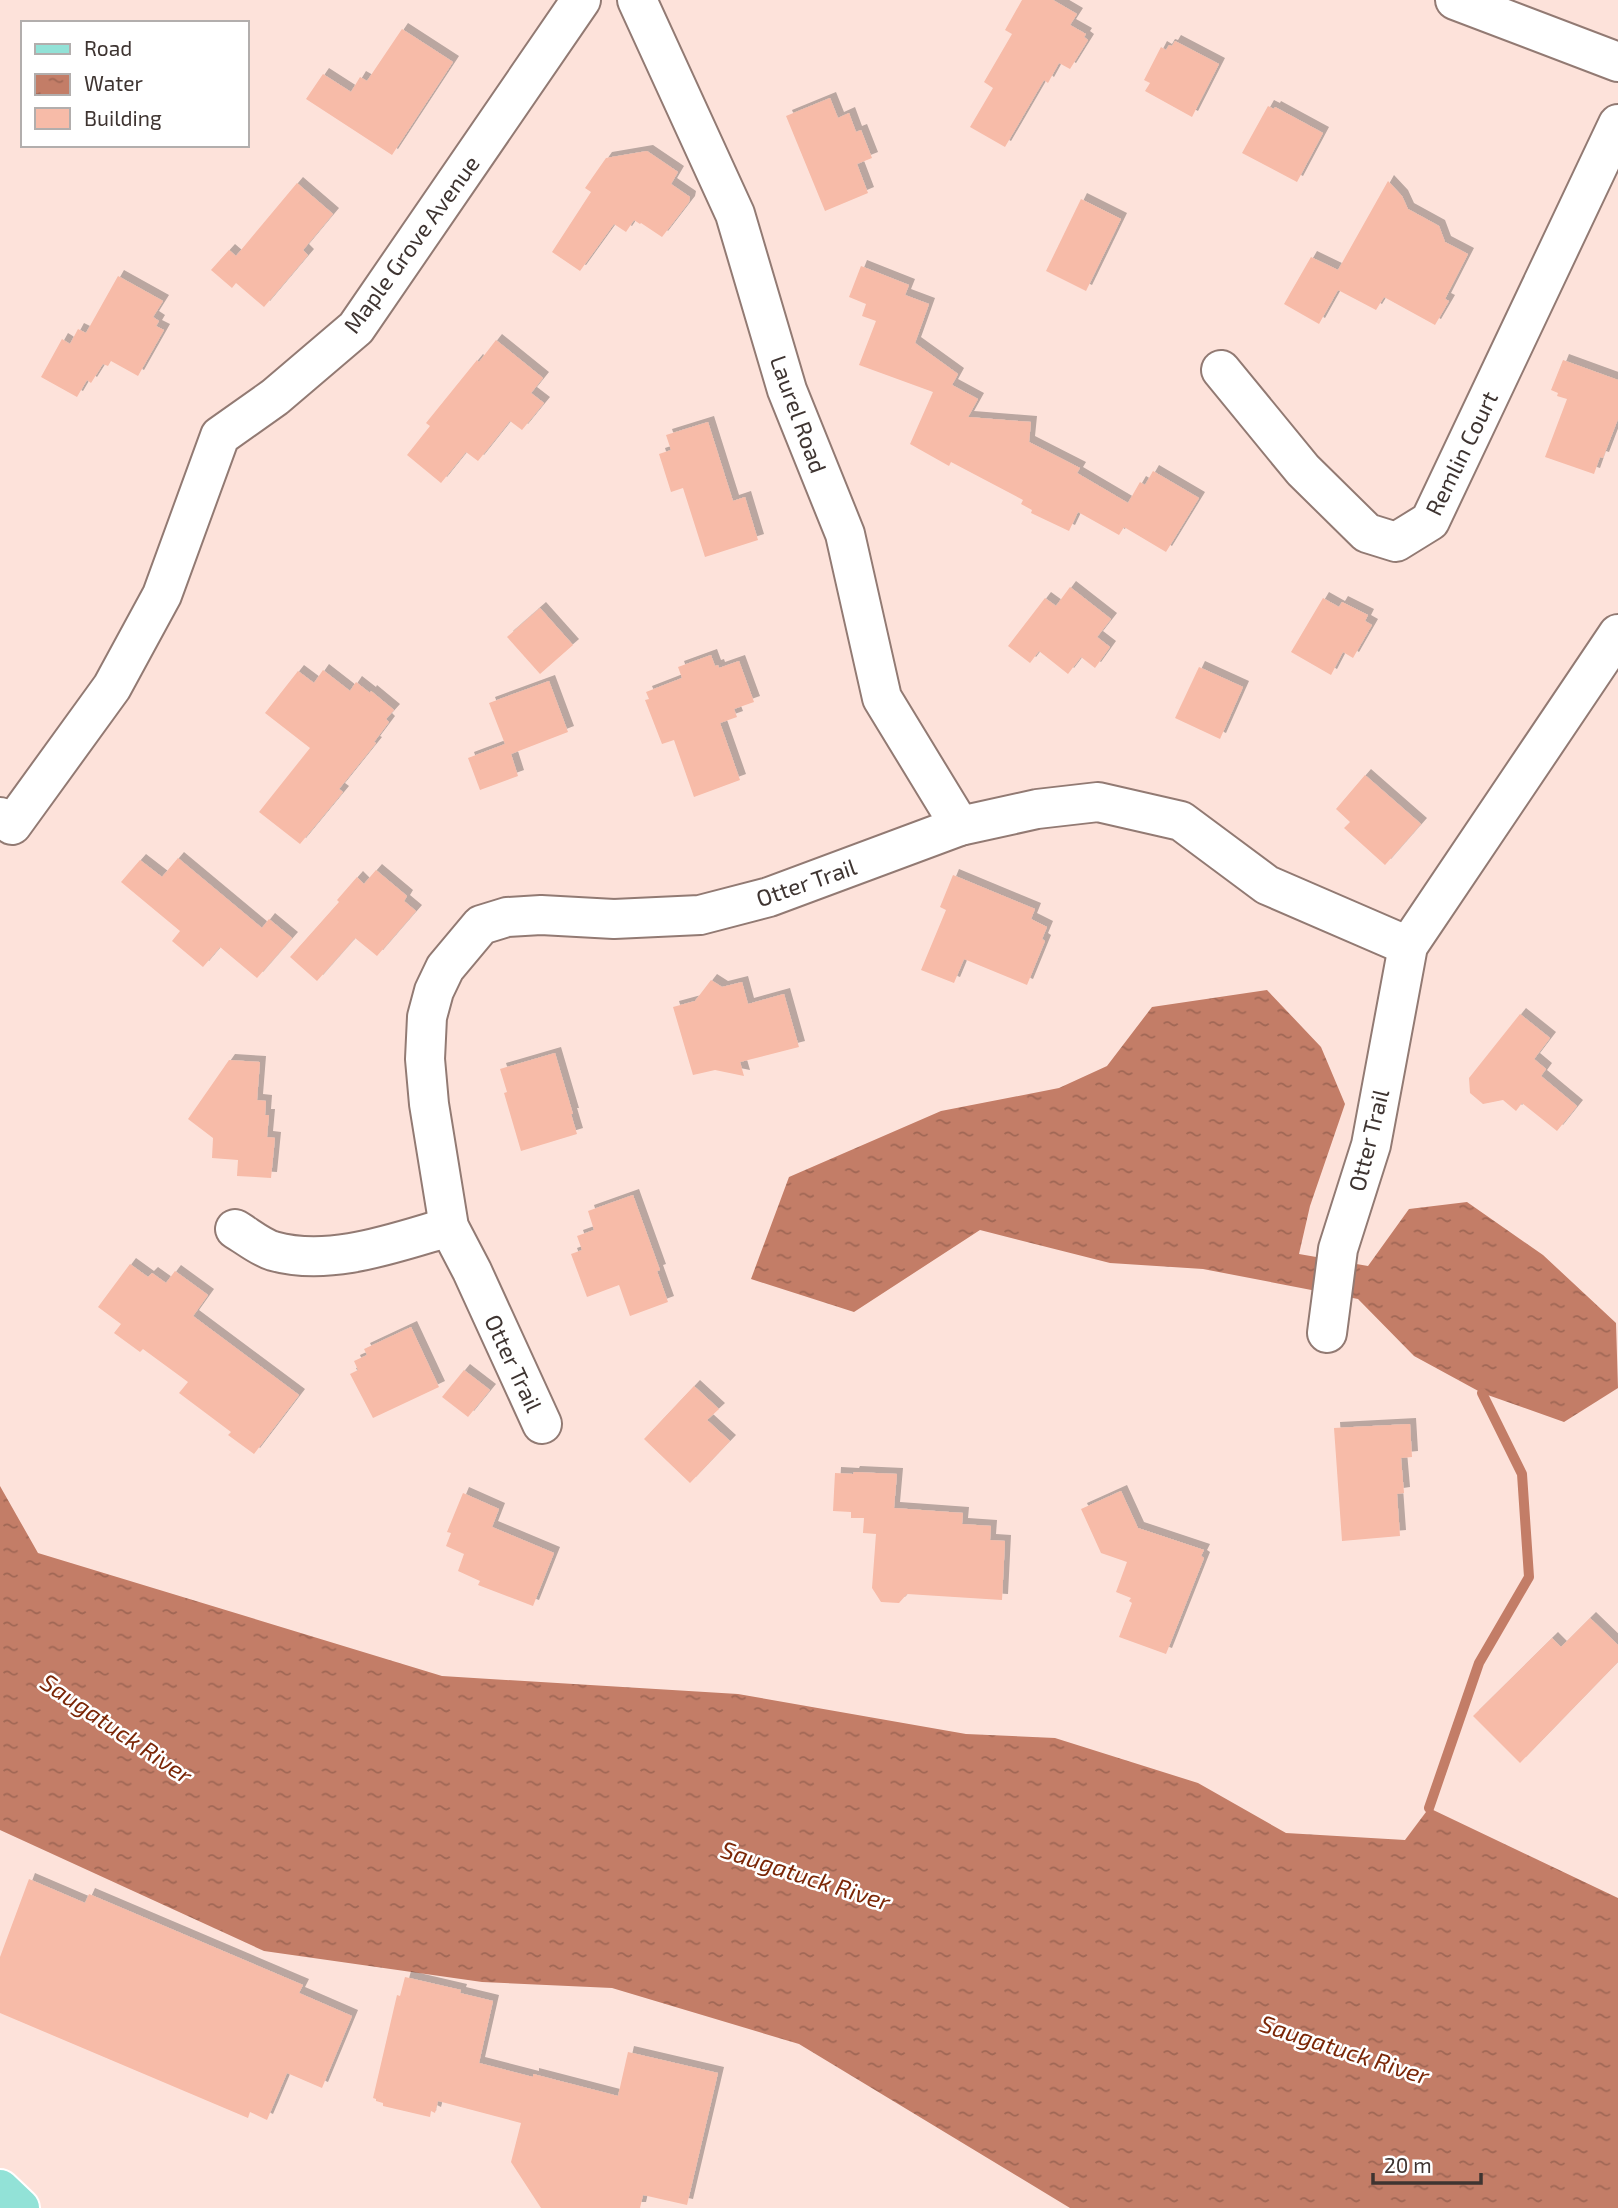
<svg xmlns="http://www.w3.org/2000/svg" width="1618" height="2208" font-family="'Exo 2',sans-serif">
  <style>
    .water { fill: url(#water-ripples) }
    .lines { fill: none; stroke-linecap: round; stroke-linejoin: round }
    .stream { stroke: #c37d67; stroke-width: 10 }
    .building { fill: #f7bba8; filter: url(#shadow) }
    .minor-casing { stroke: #927a73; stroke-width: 42 }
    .major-casing { stroke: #fff; stroke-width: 42 }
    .minor { stroke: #fff; stroke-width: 38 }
    .major { stroke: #92e2d7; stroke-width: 38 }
    .labels { text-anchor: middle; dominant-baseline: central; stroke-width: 5; stroke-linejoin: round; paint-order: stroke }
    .street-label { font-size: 23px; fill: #3e3431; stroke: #fff }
    .water-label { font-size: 24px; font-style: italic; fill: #7a2606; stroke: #fff }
  </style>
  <defs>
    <pattern id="water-ripples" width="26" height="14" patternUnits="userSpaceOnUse" patternTransform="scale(1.75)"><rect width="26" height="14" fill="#c37d67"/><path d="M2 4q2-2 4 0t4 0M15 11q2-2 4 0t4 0" fill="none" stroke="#a06755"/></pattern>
    <filter id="shadow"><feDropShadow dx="6" dy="-6" stdDeviation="0" flood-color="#0004"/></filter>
  </defs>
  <rect width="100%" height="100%" fill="#fde2da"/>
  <g class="water">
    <path d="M1267,990L1321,1047L1345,1104L1310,1206L1299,1254L1368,1266L1409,1209L1467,1202L1543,1255L1616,1323L1618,1388L1564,1422L1482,1393L1414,1356L1358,1299L1203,1269L1110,1263L980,1230L854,1312L751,1279L789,1177L941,1111L1059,1088L1107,1066L1152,1007Z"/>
    <path d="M0,1486L38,1553L442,1676L738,1694L966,1734L1055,1738L1198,1783L1286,1833L1405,1840L1429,1808L1618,1898V2208H1070L799,2044L612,1988L482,1982L264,1951L0,1830Z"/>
  </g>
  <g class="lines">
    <path class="stream" d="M1429,1808L1479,1663L1529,1577L1522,1474L1482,1393"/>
  </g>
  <g class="building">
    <path d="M1022,0H1053L1077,14L1070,25L1086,34L1084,37L1088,40L1070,69L1059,63L1048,83L1044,80L1005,147L970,127L993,88L984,82L1012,34L1005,30Z"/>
    <path d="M402,29L453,62L392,155L306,99L323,74L351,92L360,77L367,81Z"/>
    <path d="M1175,41L1219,64L1192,117L1145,91L1150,83L1144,80L1161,47L1166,50L1169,45L1172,46Z"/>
    <path d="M830,98L838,118L849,113L856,132L861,130L872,158L857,164L868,193L825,211L786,116Z"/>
    <path d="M1268,106L1274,109L1275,107L1323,133L1297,182L1242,153Z"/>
    <path d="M647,151L678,172L671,184L690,197L689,202L662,237L641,223L640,224L634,220L626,232L614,224L580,271L552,252L591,192L585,188L606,158Z"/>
    <path d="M1388,181L1402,196L1408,209L1439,226L1445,242L1468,254L1445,299L1449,301L1435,325L1384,297L1376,310L1338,290L1319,324L1284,304L1311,257L1338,270Z"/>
    <path d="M297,183L333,214L303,250L308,255L264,307L236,283L232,288L211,270L229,250L236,256Z"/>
    <path d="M1081,199L1121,219L1086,291L1046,271Z"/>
    <path d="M861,266L909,285L905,295L929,304L915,343L958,374L952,385L978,399L968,417L1031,422L1029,442L1080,468L1077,473L1128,503L1140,482L1145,485L1153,471L1199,498L1166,552L1124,527L1119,535L1078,512L1069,531L1031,513L1032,510L1021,504L1023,500L951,462L949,466L910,444L933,392L859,365L876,321L862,316L866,304L849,297Z"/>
    <path d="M118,276L163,301L153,317L159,321L156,326L164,330L138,376L111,361L108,366L103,364L91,383L87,380L77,397L41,377L62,339L70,344L78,329L86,333Z"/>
    <path d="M496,340L543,378L531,393L544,403L522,430L510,421L478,461L466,452L441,483L407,455L430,426L426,423L477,360L479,362Z"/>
    <path d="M1563,360L1618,380V419L1603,458L1600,457L1594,474L1545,457L1567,399L1557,396L1558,393L1551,390Z"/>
    <path d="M708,422L733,501L745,497L758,540L705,557L683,488L671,492L659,454L671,450L666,435Z"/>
    <path d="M1070,587L1111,619L1097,637L1110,647L1095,668L1081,657L1068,674L1039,651L1030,663L1008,646L1045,598L1056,606Z"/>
    <path d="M1323,598L1339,607L1342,602L1368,615L1365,621L1372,625L1353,658L1343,652L1331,675L1291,652Z"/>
    <path d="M540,608L573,645L540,674L507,637Z"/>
    <path d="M711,655L715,666L718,665L719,668L739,661L754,702L734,709L737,717L720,723L740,780L694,797L674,740L662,744L645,700L649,699L646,692L682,678L678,667Z"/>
    <path d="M1199,667L1243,687L1220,739L1175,718Z"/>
    <path d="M323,670L350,691L356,682L370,693L371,691L394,710L386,719L389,722L374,742L376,743L339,789L343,792L300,844L259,812L310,748L265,713L298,671L314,683Z"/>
    <path d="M549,681L568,732L511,754L518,776L480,790L468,758L505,744L489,703Z"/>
    <path d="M1365,775L1421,824L1385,865L1344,828L1350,822L1336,809Z"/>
    <path d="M178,858L262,928L269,919L292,938L257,978L220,947L203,967L172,941L180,931L121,882L140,860L162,877Z"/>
    <path d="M376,870L407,896L404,901L416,911L377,956L355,938L317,981L290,957L339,902L337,900L357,877L364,884Z"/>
    <path d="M953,875L1035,909L1031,919L1047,927L1042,939L1045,941L1027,985L964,959L954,983L921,970L946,910L940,907Z"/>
    <path d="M711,980L722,987L742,982L748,1004L784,994L799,1047L740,1062L744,1076L715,1070L693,1075L673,1007L695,1001Z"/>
    <path d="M1520,1014L1550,1038L1534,1059L1546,1069L1541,1076L1577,1106L1557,1131L1522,1103L1516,1111L1503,1100L1483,1104L1470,1093L1469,1078Z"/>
    <path d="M555,1053L573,1114H571L577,1134L521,1151L504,1093L507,1092L500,1069Z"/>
    <path d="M229,1060L260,1062L257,1100L266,1101L265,1115H269L267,1137L275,1138L271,1178L237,1176L238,1160L212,1158L213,1138L188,1119Z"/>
    <path d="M633,1195L660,1270L657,1271L668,1302L630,1316L619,1285L587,1297L571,1254L582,1250L577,1236L594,1230L588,1211Z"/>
    <path d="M130,1264L148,1277L152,1273L166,1283L175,1271L208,1295L193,1316L299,1395L254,1454L228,1435L231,1432L179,1393L188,1382L143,1349L140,1352L114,1333L121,1324L98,1307Z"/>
    <path d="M411,1327L439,1387L373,1418L350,1374L358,1370L354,1361L367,1355L364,1349Z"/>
    <path d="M464,1370L490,1390L468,1417L442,1397Z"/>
    <path d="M694,1386L719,1409L707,1420L730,1441L690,1483L644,1439Z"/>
    <path d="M1410,1424L1412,1457L1401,1458L1404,1493L1397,1494L1400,1536L1342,1541L1334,1428Z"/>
    <path d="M854,1472L897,1474L894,1508L963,1513L962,1524L991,1526L990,1540L1005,1541L1002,1600L907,1594L899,1603L881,1602L872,1588L876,1534L863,1533L864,1518H851V1512L833,1511L835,1473L853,1474Z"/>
    <path d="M1121,1491L1138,1528L1204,1550L1201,1556L1204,1558L1166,1654L1119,1637L1132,1603L1129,1601L1131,1598L1116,1592L1127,1562L1101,1553L1081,1509Z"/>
    <path d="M463,1493L499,1509L492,1527L554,1553L533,1606L478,1585L480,1581L458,1571L464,1554L446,1546L451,1533L447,1532Z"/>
    <path d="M1590,1618L1618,1645V1662L1520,1763L1473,1716L1552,1638L1561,1647Z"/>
    <path d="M29,1879L85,1903L89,1894L303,1985L299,1993L352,2016L322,2088L287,2073L267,2120L250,2112L248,2118L0,2013V1957Z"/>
    <path d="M405,1977L461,1990L460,1993L493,2001L479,2063L533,2077V2074L618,2096L628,2052L718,2073L687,2205L643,2195L640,2208H541L511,2162L521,2123L438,2101L435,2113L431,2111L430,2117L383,2106V2103L376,2101V2099L373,2098L397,1995L400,1996Z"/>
  </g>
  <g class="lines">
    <defs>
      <g id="minor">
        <path d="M637,0L735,214L787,390L845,534L882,698L960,826"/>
        <path d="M1455,0L1618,62"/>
        <path d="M1221,370L1303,470L1367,533L1396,542L1430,521L1618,124"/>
        <path d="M0,817L12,825L112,687L162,595L220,436L275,397L356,328L581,0"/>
        <path d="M235,1229C247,1236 260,1247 273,1251C330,1267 394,1243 449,1227"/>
        <path d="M1327,1333L1338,1249L1371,1145L1408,946L1618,634"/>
        <path d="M542,1424L472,1271L449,1227L429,1104L425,1059L427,1017L434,991L445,968L481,925L507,917L541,915L614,919L700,915L769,897L960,826L1037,809L1098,802L1181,821L1267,885L1408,946"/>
      </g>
      <path id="major" d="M0,2189L20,2208"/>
    </defs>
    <use href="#minor" class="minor-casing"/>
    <use href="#major" class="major-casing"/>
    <use href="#minor" class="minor"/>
    <use href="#major" class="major"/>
  </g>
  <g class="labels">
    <g class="street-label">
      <text transform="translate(411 244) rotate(-54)">Maple Grove Avenue</text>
      <text transform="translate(799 414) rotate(70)">Laurel Road</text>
      <text transform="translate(1461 453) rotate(-64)">Remlin Court</text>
      <text transform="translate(806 882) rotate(-19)">Otter Trail</text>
      <text transform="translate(1368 1140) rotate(-76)">Otter Trail</text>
      <text transform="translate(514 1363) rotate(65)">Otter Trail</text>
    </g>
    <g class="water-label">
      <text transform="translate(117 1728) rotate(34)">Saugatuck River</text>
      <text transform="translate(806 1875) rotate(18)">Saugatuck River</text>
      <text transform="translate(1345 2049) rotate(18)">Saugatuck River</text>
    </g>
  </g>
  <rect x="21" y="21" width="228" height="126" fill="#ffffff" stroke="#b2aead" stroke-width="2"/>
  <rect x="35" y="44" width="35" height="10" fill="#92e2d7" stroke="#b2aead" stroke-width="2"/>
  <text x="84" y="56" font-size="21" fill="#3e3431">Road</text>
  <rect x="35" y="74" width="35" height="21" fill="url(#water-ripples)" stroke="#b2aead" stroke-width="2"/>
  <text x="84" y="91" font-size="21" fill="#3e3431">Water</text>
  <rect x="35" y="108" width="35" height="21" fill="#f7bba8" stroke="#b2aead" stroke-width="2"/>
  <text x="84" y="126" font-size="21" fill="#3e3431">Building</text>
  <path d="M1373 2173v10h108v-10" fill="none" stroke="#3e3431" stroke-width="3.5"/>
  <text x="1384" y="2173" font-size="21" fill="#3e3431" stroke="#ffffff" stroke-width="5" paint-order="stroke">20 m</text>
</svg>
